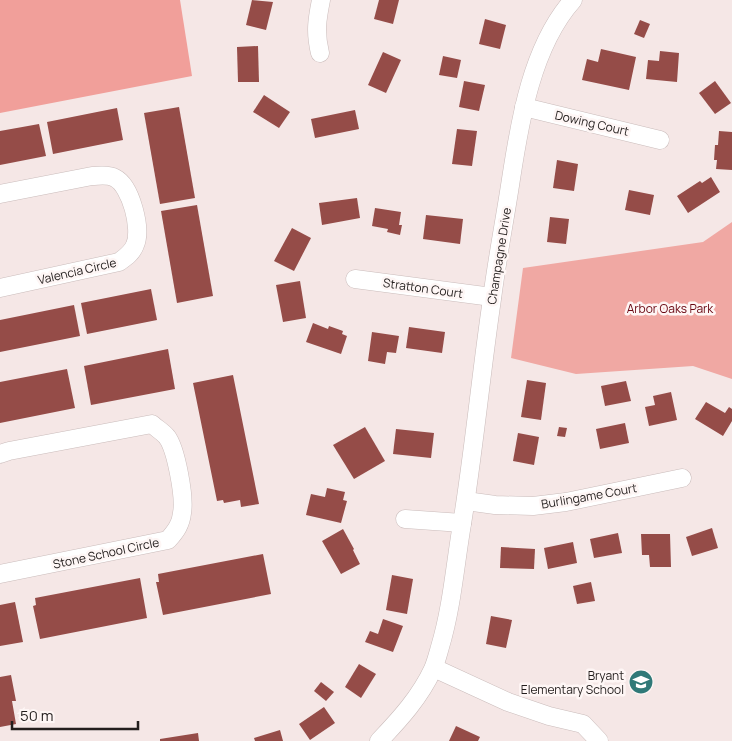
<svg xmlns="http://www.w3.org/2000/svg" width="732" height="741" font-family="Manrope,sans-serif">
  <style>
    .green { fill: #f0a8a3 }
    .forest { fill: #f19f9a }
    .building { fill: #954c48 }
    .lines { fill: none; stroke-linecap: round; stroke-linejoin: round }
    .minor-casing { stroke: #cabcbb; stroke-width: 19 }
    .minor { stroke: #fff; stroke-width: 18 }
    .labels { text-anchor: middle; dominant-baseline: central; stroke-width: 5; stroke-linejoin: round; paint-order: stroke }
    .street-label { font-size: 12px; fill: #231e1d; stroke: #fef6f5 }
    .park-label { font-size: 12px; fill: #690611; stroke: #fef6f5 }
    .poi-label { font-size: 12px; fill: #231e1d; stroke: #fef6f5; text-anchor: end }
  </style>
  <rect width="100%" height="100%" fill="#f5e7e6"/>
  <path class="green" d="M732,222V379L693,366L576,374L511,358L523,268L703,242Z"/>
  <path class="forest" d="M0,0H180L192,76L0,113Z"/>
  <g class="building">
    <path d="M252,0L273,2L266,30L246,25Z"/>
    <path d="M379,0H399L393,24L374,19Z"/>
    <path d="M485,19L506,25L500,49L479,44Z"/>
    <path d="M640,20L650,24L644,38L634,34Z"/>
    <path d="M258,46L259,82H238L237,47Z"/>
    <path d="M601,49L636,57L629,90L582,80L587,59L598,62Z"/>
    <path d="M660,51L679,53L677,82L646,79L648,60L659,61Z"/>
    <path d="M383,52L401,60L386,93L368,85Z"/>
    <path d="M443,56L461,60L457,78L439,75Z"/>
    <path d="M464,81L485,85L479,111L459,107Z"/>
    <path d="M715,81L731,103L715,114L699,93Z"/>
    <path d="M264,95L290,112L279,128L253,112Z"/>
    <path d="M179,107L195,198L160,204L144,113Z"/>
    <path d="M117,108L123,140L53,154L47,122Z"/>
    <path d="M355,110L359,129L315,138L311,119Z"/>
    <path d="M39,124L46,156L0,165V131Z"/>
    <path d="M457,129L477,131L472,166L452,164Z"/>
    <path d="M719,131L732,132V170L716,169L717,160H714L715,145H718Z"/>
    <path d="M557,160L578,164L574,191L553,188Z"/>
    <path d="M711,177L720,192L688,213L677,196L700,181L702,183Z"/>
    <path d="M629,190L654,195L650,215L625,210Z"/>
    <path d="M357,198L360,218L322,225L319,203Z"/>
    <path d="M197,205L213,296L177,303L161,211Z"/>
    <path d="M375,208L401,212L399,225H402L400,235L387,232L388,229L372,226Z"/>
    <path d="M426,215L463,219L460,244L423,239Z"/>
    <path d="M550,217L569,219L566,244L547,242Z"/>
    <path d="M292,228L311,238L294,271L274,261Z"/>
    <path d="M300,281L306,318L283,322L276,285Z"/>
    <path d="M151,289L157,320L87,334L81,303Z"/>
    <path d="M74,305L80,336L0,352V320Z"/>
    <path d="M313,323L328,329L329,326L343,331L342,334L347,336L341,354L306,342Z"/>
    <path d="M409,327L445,332L442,353L406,348Z"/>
    <path d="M372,332L399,336L396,353L387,352L385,364L368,361Z"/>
    <path d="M168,349L175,389L91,405L84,366Z"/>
    <path d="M67,369L75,408L0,423V382Z"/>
    <path d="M233,375L259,504L241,507L240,500L224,503L223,500L217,501L193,383Z"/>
    <path d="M527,380L546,383L541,420L521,417Z"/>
    <path d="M626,381L631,401L605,406L601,386Z"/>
    <path d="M671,392L677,420L649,426L645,407L655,405L653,396Z"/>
    <path d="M706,402L725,413L729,407L732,409V421L723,436L695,419Z"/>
    <path d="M625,423L629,443L600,449L596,429Z"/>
    <path d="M365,427L385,461L354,479L333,445Z"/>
    <path d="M559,427L567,428L565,437L557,436Z"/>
    <path d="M396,429L434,433L431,458L393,454Z"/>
    <path d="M518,433L539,437L534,465L513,461Z"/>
    <path d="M327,488L345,492L343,500L347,501L341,523L306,515L311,494L325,497Z"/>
    <path d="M712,528L718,548L692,556L686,537Z"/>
    <path d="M343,529L354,549L353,550L360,564L341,574L322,541Z"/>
    <path d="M618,533L622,553L594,558L590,539Z"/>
    <path d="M641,534H670L671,567H650L649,555H642Z"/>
    <path d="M573,542L577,563L548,569L544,548Z"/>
    <path d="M501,547L535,549L534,569L500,568Z"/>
    <path d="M263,554L271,594L163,615L156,582H159L158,574Z"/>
    <path d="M392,575L413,579L407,614L386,610Z"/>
    <path d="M140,578L147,618L40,639L33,606L36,605L35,598Z"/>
    <path d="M591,582L595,601L577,604L573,586Z"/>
    <path d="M15,602L23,642L0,646V605Z"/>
    <path d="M491,616L512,620L506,648L486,644Z"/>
    <path d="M383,619L403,626L393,652L365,642L370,631L378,634Z"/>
    <path d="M359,664L376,674L361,698L345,687Z"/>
    <path d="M11,675L16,701H12L16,724L0,727V677Z"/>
    <path d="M321,682L334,692L326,701L314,691Z"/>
    <path d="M324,707L335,723L310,740L299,724Z"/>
    <path d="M456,726L480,737L478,741H449Z"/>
    <path d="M280,730L283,741H255L254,738Z"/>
    <path d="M198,733L199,741H160V739Z"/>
  </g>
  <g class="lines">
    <defs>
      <g id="minor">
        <path d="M320,53C315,32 317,20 321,0"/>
        <path d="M524,107L660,140"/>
        <path d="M0,194L92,176C99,176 108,174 115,178C131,186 142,229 135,245C132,253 126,257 119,262L0,288"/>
        <path d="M355,279L492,297"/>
        <path d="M0,454L9,451L152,424C156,428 163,432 167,437C176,449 185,497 182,513C181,524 176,531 168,540L0,574"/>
        <path d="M466,501L495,505L533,506L566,502L682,478"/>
        <path d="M405,519L462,523"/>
        <path d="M434,668L508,702L549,716L583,724L599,741"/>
        <path d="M379,741C400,719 420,697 433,669C436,662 438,654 440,647C452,607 455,565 462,524C474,449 481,374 492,299C497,259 505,219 511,179C520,120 532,46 573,0"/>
      </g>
    </defs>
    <use href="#minor" class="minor-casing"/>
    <use href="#minor" class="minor"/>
  </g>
  <defs>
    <symbol id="school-disc" viewBox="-11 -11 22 22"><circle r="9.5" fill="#307978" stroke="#fef6f5"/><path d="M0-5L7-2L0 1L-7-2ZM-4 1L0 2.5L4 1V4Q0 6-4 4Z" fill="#fff"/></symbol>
  </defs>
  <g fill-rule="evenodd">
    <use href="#school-disc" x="627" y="668" width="28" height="28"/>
  </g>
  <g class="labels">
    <g class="street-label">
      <text transform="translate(592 123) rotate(13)">Dowing Court</text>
      <text transform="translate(499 256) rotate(-81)">Champagne Drive</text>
      <text transform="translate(77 271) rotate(-13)">Valencia Circle</text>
      <text transform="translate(423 288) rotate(8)">Stratton Court</text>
      <text transform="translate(589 496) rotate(-10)">Burlingame Court</text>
      <text transform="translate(106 553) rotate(-12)">Stone School Circle</text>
    </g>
    <g class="park-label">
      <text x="670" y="308">Arbor Oaks Park</text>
    </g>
    <g class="poi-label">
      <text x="624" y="675">Bryant<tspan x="624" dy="14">Elementary School</tspan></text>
    </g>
  </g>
  <path d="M12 721v8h126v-8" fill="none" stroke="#231e1d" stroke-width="2.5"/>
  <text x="20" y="721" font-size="15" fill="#231e1d" stroke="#fef6f5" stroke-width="4" paint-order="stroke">50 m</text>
</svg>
